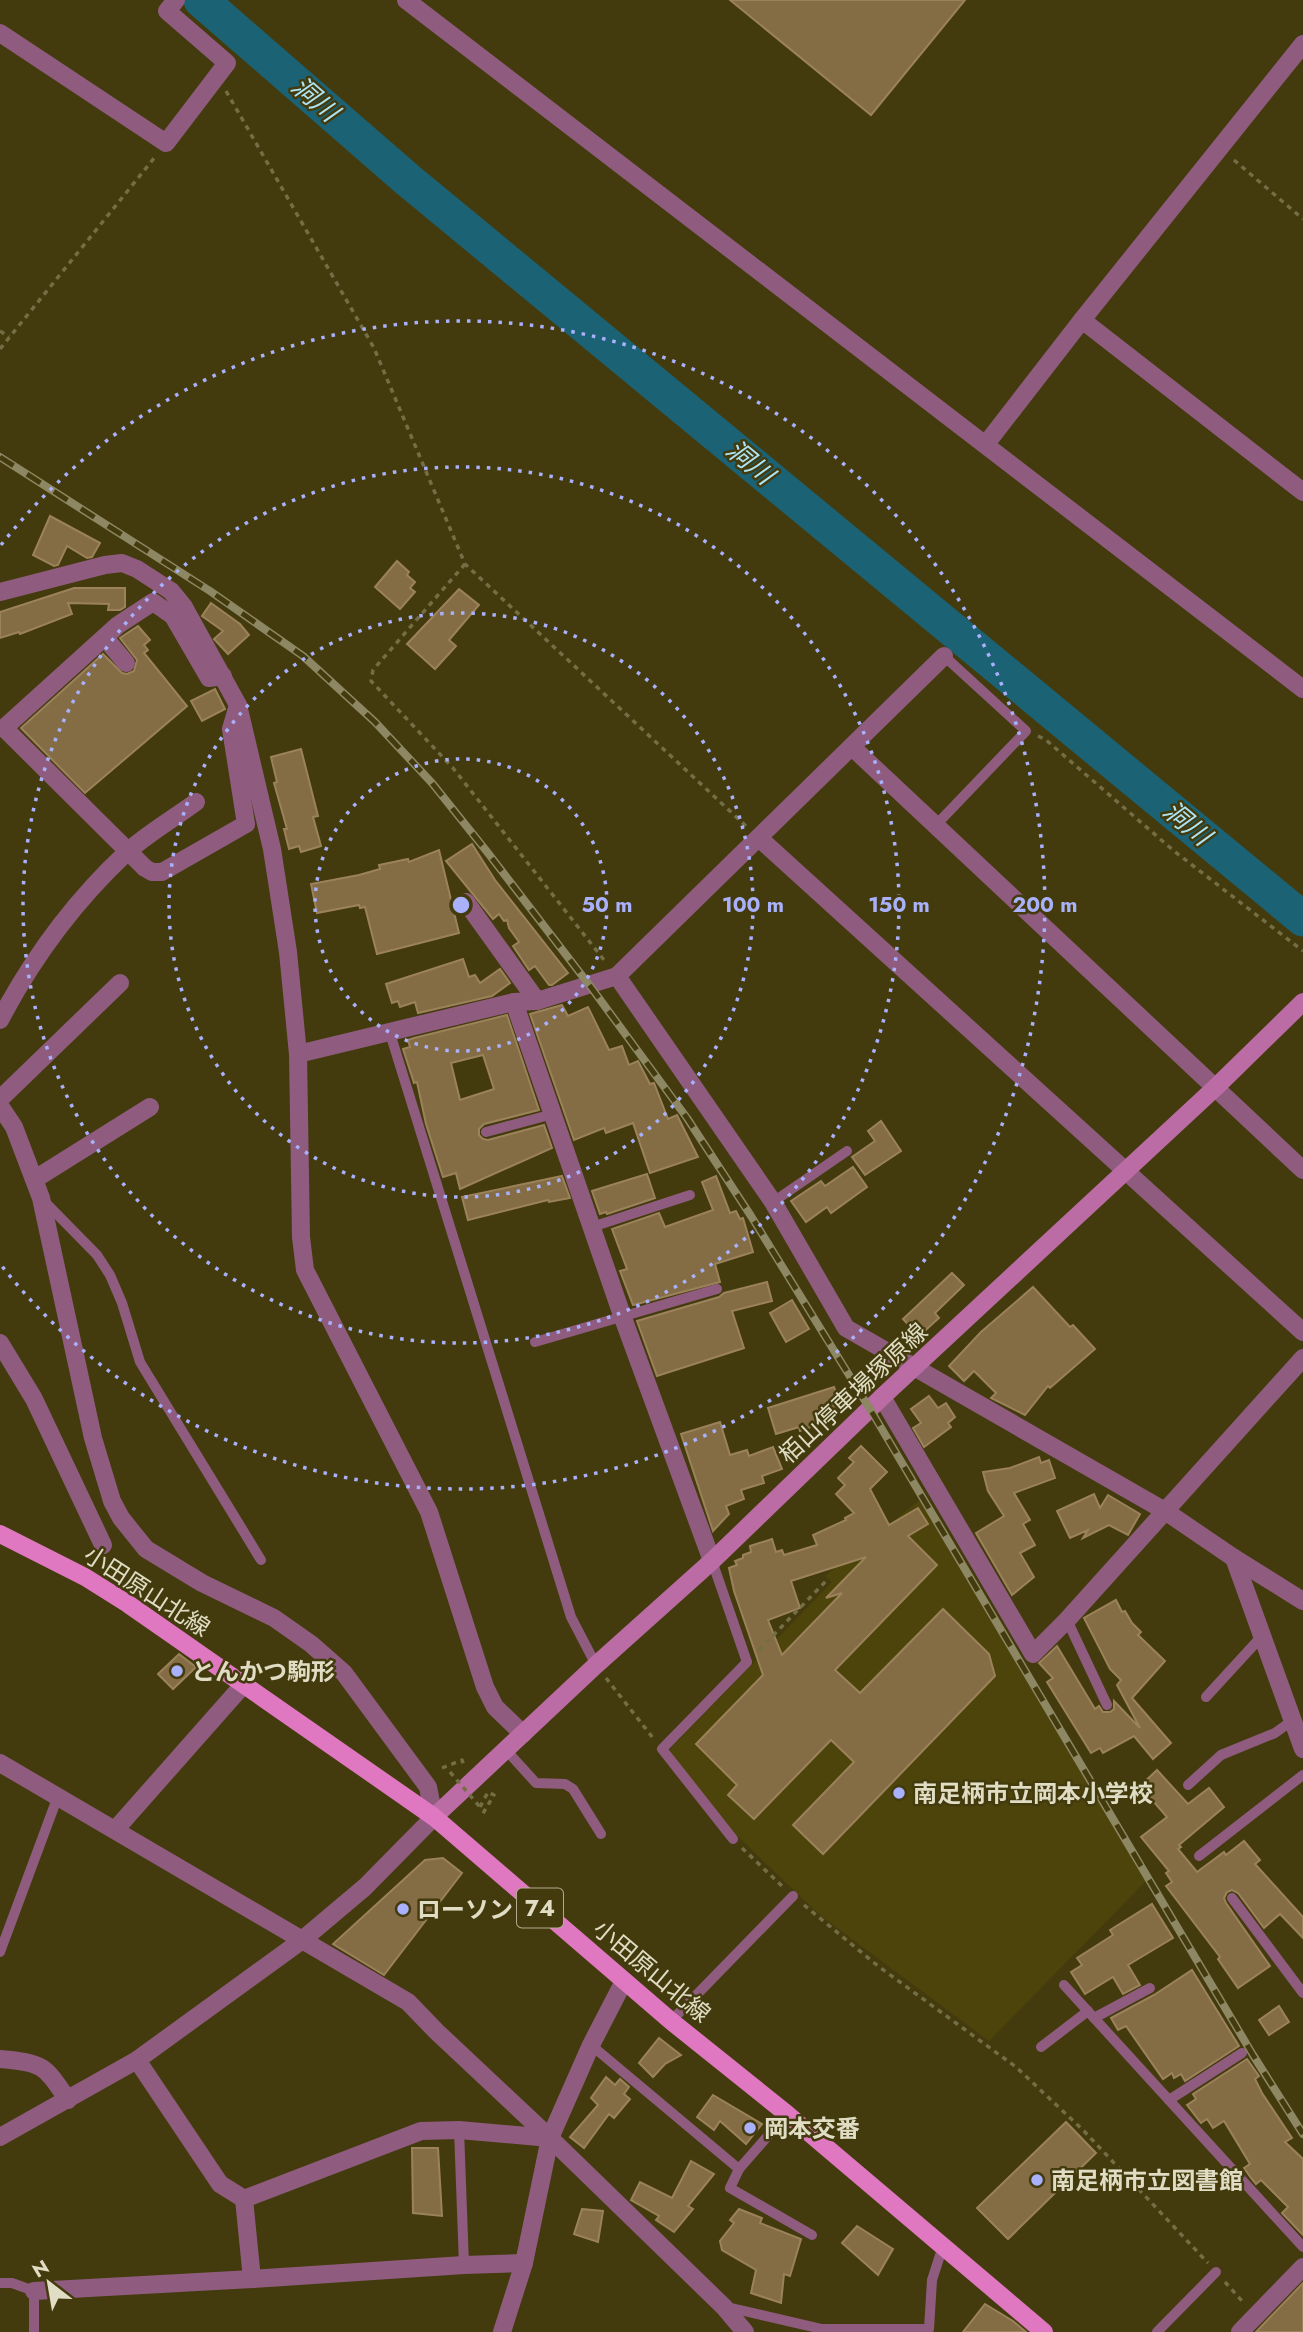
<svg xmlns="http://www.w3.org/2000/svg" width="1303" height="2332" font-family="Jost,'Noto Sans JP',sans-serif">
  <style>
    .built { fill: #4d440b }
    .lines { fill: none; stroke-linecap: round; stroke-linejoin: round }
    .river { stroke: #1b6275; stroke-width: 35 }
    .building { fill: #846c44; stroke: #9b825a; stroke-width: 2; fill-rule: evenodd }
    .path { stroke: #746e47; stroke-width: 3.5; stroke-dasharray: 5 5; stroke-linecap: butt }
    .service { stroke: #8f5c7f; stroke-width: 10 }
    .minor { stroke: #8f5c7f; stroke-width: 18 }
    .tertiary { stroke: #8f5c7f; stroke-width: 18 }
    .secondary { stroke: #bc6ca4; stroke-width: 18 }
    .primary { stroke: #df78c1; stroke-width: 18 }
    .rail-casing { stroke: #8d8764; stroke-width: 8 }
    .rail { stroke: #433b0d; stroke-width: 5; stroke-dasharray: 16; stroke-linecap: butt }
    .path-bridge { stroke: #746e47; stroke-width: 3.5; stroke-dasharray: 5 5; stroke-linecap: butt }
    .ring { fill: none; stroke: #a9b0fc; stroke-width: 3.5; stroke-dasharray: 3.5 7 }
    .poi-dot { fill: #a9b0fc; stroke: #433b0d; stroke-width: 2.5 }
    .labels { text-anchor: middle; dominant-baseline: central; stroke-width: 5; stroke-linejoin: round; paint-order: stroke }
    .shield { fill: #433b0d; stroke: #b2ac8e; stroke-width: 2 }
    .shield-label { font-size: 23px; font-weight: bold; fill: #e1ddc5 }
    .street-label { font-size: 24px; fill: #e1ddc5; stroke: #433b0d }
    .poi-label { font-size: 24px; font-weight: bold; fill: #e1ddc5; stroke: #433b0d; text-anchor: start }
    .water-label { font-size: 26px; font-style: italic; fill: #ade4f5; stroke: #433b0d }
    .centre { fill: #a9b0fc; stroke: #433b0d; stroke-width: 3.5 }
    .ring-label { font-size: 21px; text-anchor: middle; font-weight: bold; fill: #a9b0fc; stroke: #433b0d; stroke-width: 5; stroke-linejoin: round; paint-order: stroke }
  </style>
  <rect width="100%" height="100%" fill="#433b0d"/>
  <path class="built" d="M922,1498L1148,1879L989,2041L821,1916L732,1831L670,1755L671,1748L832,1582L825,1576Z"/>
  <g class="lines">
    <path class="river" d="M201,0L408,180L1303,919"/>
  </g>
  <g class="building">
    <path d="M730,0H965L871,115Z"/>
    <path d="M50,516L100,543L92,557L87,558L67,546L58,565L54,566L33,555Z"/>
    <path d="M397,561L409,572L407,575L415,582L410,588L415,592L400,609L375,587Z"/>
    <path d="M74,588H125V607L120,610H108L109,604L68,603L72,614L20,634L19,632L0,638V612Z"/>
    <path d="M459,589L479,605L449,640L456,646L435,669L407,644Z"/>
    <path d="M211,603L240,624L249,635L228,654L214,639L223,631L202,616Z"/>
    <path d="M138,626L150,640L144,645L148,650L144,653L187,706L85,793L21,728L103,654L122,673L127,674L134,671L137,660L120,638Z"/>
    <path d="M215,689L225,709L202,721L191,701Z"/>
    <path d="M301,749L318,816L313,817L321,846L301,852L299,846L289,849L284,829H287L274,783L277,782L271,757Z"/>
    <path d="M472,844L495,880L568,973L552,985H549L535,966L529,970L513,946L519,942L509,928L507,920L504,921L499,914L493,919L446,861Z"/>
    <path d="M439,850L459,933L377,954L365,907L360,908L359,905L317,913L311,884L359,875L380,869L379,865L408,859L409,862Z"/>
    <path d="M463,959L469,977L475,975L480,983L500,969L510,983L492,996L418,1013L415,1002L400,1007L398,1001L392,1003L386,984Z"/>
    <path d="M562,1005L568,1016L588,1007L609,1050L622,1046L629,1065L638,1061L650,1084L654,1083L668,1119L677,1115L698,1157L650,1173L633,1123L606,1133L604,1128L574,1140L530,1014Z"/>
    <path d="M507,1015L539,1110L484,1124L479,1129V1135L483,1139L488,1140L544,1125L552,1148L460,1189L456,1173L443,1177L426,1124L417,1082L414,1083L403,1049L410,1047L408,1040L414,1038ZM483,1055L494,1089L460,1100L451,1063Z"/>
    <path d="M881,1121L901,1151L865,1175L852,1157L875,1141L868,1131Z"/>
    <path d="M853,1167L867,1187L831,1213L827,1207L806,1222L791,1201L821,1181L825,1186Z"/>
    <path d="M647,1174L655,1198L607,1214L606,1212L600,1214L592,1191Z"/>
    <path d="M562,1176L570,1198L549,1202L548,1200L468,1220L462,1197Z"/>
    <path d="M716,1176L730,1213L736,1211L740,1219L743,1218L753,1252L715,1264L720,1282L633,1305L620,1271L627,1269L612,1229L659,1213L665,1227L713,1210L702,1182Z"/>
    <path d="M952,1273L964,1285L935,1313L939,1318L919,1336L903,1319Z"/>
    <path d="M767,1282L772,1301L732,1311L744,1348L657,1376L637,1321L719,1297L724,1293Z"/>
    <path d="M1033,1287L1070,1327L1073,1325L1095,1349L1050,1388L1048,1386L1025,1415L991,1398L996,1393L974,1371L964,1381L949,1366L981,1332Z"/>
    <path d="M792,1300L809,1329L786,1342L770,1313Z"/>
    <path d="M834,1387L836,1392L844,1389L850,1406L831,1412L833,1419L800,1431L799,1427L776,1434L768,1408Z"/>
    <path d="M929,1396L938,1408L946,1403L955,1417L948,1423L951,1427L924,1447L913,1428L921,1423L911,1409Z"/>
    <path d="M720,1422L730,1455L747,1450L749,1456L773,1447L782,1469L762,1476L764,1483L741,1490L744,1499L726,1506L729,1514L713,1531L681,1434Z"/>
    <path d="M861,1446L887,1472L870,1489L889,1525L918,1508L928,1524L908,1536L937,1565L835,1670L860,1693L943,1609L989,1654L995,1676L823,1854L793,1825L854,1762L831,1740L754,1819L728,1795L737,1785L696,1744L763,1675L734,1591L729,1568L737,1565L735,1561L743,1558V1555L751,1552L750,1546L772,1539L776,1552L782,1550L784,1555L817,1545L813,1535L846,1520L845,1518L854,1513L836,1494L845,1485L838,1478L854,1462L849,1458ZM866,1557L826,1598L842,1593L782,1655L768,1620L800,1608L791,1581Z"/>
    <path d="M1039,1457L1041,1463L1049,1460L1055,1478L1014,1493L1030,1520L1023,1524L1035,1545L1020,1553L1034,1577L1012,1595L976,1533L1004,1516L988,1491L983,1472L1010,1468Z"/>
    <path d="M1094,1494L1100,1508L1108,1495L1140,1514L1128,1535L1109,1525L1083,1538L1088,1530L1070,1538L1057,1511Z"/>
    <path d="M1116,1600L1122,1612L1125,1611L1132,1623L1141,1632L1138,1635L1165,1661L1132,1698L1171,1743L1153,1759L1134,1736L1103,1753L1100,1748L1091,1753L1047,1682L1053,1678L1039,1663L1057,1646L1095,1709L1099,1706L1103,1712H1110L1114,1709V1701L1140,1728L1117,1685L1121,1680L1110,1669L1084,1618Z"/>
    <path d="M179,1654L196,1667L173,1689L158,1674Z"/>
    <path d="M1157,1770L1188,1804L1209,1788L1224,1807L1179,1845L1181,1847L1178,1849L1197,1872L1224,1852L1226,1855L1244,1841L1260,1860L1255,1864L1303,1917V1938L1280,1914L1264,1928L1238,1893L1232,1890L1227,1892L1224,1898L1226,1903L1270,1966L1238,1988L1218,1959L1220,1957L1166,1886L1172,1882L1166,1873L1169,1871L1141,1837L1167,1817L1140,1786Z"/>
    <path d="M443,1858L462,1873L384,1975L333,1944L425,1860Z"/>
    <path d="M1152,1904L1173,1938L1128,1965L1140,1985L1123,1994L1113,1977L1085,1994L1071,1972L1082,1965L1077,1958L1113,1935L1110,1930Z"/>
    <path d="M1192,1970L1239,2046L1185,2081L1181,2074L1174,2078L1172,2073L1163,2079L1126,2026L1118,2030L1111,2018L1154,1995Z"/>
    <path d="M1279,2006L1289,2022L1269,2035L1259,2020Z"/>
    <path d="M659,2038L681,2055L665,2064L653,2077L639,2063Z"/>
    <path d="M1247,2059L1259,2076L1255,2079L1262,2093L1292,2138L1285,2142L1303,2159V2235L1282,2213L1288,2207L1261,2180L1256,2184L1251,2178L1244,2168L1250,2164L1224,2121L1213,2128L1207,2119L1201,2123L1187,2105L1196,2099L1193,2094Z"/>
    <path d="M606,2077L615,2085L620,2079L629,2087L624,2094L630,2099L614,2118L609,2114L584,2148L570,2137L598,2105L591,2098Z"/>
    <path d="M713,2095L762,2124L746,2144L720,2121L714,2130L697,2117Z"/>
    <path d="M1066,2122L1096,2153L1008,2239L977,2208Z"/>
    <path d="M412,2148H438L442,2216L413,2213Z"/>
    <path d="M691,2161L714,2174L688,2206L693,2209L674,2232L656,2220L659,2216L631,2200L640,2182L672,2198Z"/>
    <path d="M582,2209L603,2211L598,2242L574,2234Z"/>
    <path d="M739,2209L762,2218L760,2223L801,2239L790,2276L784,2274L781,2303L751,2293L756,2270L722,2250L720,2241L734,2223L730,2220Z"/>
    <path d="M857,2226L893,2249L878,2275L842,2243Z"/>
    <path d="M1303,2283V2332H1256Z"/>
    <path d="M985,2304L1013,2321L1026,2332H963Z"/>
  </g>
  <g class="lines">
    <g class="path">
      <path d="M226,91L374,348L465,564L747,827"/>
      <path d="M1234,160L1303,219"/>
      <path d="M0,331L9,337"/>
      <path d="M0,349L155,157"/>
      <path d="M465,564L373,670L371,681L453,768L604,960"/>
      <path d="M1038,736L1046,740L1174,851L1303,951"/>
      <path d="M759,1650L828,1579"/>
      <path d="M606,1678L653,1738"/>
      <path d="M442,1768L462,1760L464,1766"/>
      <path d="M480,1807L488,1792L494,1795L482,1815"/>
      <path d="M742,1848L782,1886"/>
      <path d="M804,1905L878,1966L1016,2067L1084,2131L1208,2263"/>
      <path d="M1225,2282L1243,2302"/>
    </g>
    <g class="service">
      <path d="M936,825L1026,731L944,656"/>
      <path d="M389,1030L571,1617L596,1665"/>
      <path d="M486,1132L553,1114"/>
      <path d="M43,1200L97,1255L110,1275L122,1303L140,1362L261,1560"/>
      <path d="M773,1202L847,1151"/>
      <path d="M592,1227L690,1195"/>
      <path d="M535,1342L717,1289"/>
      <path d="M712,1561L747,1662L662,1749L733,1839"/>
      <path d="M1067,1620L1107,1705"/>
      <path d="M1206,1697L1262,1636"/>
      <path d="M507,1751L536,1783L565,1784L573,1789L601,1834"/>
      <path d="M1188,1785L1221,1755L1275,1733L1293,1720"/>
      <path d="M1199,1856L1303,1775"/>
      <path d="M1232,1898L1303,1993"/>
      <path d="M0,1952L58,1796"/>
      <path d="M1064,1985L1303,2247"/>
      <path d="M1094,2018L1150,1988"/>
      <path d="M671,2021L793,1896"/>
      <path d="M591,2045L739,2169"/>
      <path d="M1041,2047L1088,2011"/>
      <path d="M1169,2100L1242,2053"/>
      <path d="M787,2114L739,2169L730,2188L812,2235"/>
      <path d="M459,2130L464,2265"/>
      <path d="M0,2283H12L34,2291V2332"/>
      <path d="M727,2307L822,2329H929L932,2280L943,2246"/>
      <path d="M1157,2332L1216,2272"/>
    </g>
    <g class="minor">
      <path d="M0,33L166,143L227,63L167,11L176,0"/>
      <path d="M1082,320L1303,492"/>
      <path d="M986,444L1082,320L1303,44"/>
      <path d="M0,592L105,565L122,563L137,569L171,591L184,607L238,705L272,849L288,952L298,1054L301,1237L305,1270L429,1512L485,1687L495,1707L523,1734"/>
      <path d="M105,638L126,663"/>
      <path d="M223,676L209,678L173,616L153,602L118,625L4,728L145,868L152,872H162L246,824L231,729L238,705"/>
      <path d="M852,747L1303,1170"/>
      <path d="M759,838L1303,1332"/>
      <path d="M466,902L537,1001"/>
      <path d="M617,976L773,1202L846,1328L1165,1511L1234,1558L1303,1601"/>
      <path d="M514,1002L623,1318L712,1561"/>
      <path d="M0,1020C32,959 76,900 126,853C147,834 173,819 196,802"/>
      <path d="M298,1054L514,1002L537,1001L617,976L944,656"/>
      <path d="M0,1099L120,983"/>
      <path d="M0,1106L14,1127L41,1198L93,1438L112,1501L121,1518L146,1549L202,1583L274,1618L311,1644L344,1673L428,1787L434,1817"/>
      <path d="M35,1179L150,1107"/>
      <path d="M0,1343L34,1399L103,1545"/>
      <path d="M882,1397L1033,1654L1067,1620L1303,1358"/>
      <path d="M1234,1558L1303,1749"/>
      <path d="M0,1763L408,2002L437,2032L550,2138L724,2307L745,2332"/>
      <path d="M115,1830L244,1684"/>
      <path d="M0,2059C44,2063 44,2065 68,2100"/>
      <path d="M137,2060L220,2184L244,2199L421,2131L459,2130L550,2138"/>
      <path d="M244,2199L252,2279"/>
      <path d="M34,2291L252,2279L464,2265L524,2263"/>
      <path d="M502,2332L524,2263L550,2138L591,2045L624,1981"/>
      <path d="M1240,2332L1303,2267"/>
    </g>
    <g class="tertiary">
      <path d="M406,0L1303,689"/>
      <path d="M0,2137L137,2060L301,1941L365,1887L434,1817"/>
    </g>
    <path class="secondary" d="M434,1817L596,1665L712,1561L882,1397L1216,1087L1303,1002"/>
    <path class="primary" d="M0,1534L85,1577L128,1604L434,1817L671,2021L787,2114L1044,2332"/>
    <defs>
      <path id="rail" d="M0,457L210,591L303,656L375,722L432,783L488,853L590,986L687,1118L751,1216L870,1409L1253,2055L1303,2134"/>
    </defs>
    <use href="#rail" class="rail-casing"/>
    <use href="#rail" class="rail"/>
    <path class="path-bridge" d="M450,1772L480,1807"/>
  </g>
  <g class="ring">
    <circle cx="461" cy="905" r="146"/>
    <circle cx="461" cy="905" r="292"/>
    <circle cx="461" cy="905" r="438"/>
    <path d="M1 545A584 584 0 1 1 1 1265"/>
  </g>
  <g class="poi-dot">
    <circle cx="177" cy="1671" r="7"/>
    <circle cx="899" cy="1793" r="7"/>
    <circle cx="403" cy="1909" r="7"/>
    <circle cx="750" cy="2128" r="7"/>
    <circle cx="1037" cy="2180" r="7"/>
  </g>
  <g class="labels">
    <rect class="shield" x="517" y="1888.5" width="46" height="39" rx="5"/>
    <g class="shield-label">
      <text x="540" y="1908">74</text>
    </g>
    <g class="street-label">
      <text transform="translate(853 1393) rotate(-43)">栢山停車場塚原線</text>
      <text transform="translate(147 1591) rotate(33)">小田原山北線</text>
      <text transform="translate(652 1971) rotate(40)">小田原山北線</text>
    </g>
    <g class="poi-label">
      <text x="191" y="1671">とんかつ駒形</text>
      <text x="913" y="1793">南足柄市立岡本小学校</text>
      <text x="417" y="1909">ローソン</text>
      <text x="764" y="2128">岡本交番</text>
      <text x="1051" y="2180">南足柄市立図書館</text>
    </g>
    <g class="water-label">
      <text transform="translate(315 99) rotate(41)">洞川</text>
      <text transform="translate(750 462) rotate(40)">洞川</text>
      <text transform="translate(1187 823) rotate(40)">洞川</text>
    </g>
  </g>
  <circle cx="461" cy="905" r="10" class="centre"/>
  <g class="ring-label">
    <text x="607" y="912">50 m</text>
    <text x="753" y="912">100 m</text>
    <text x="899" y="912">150 m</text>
    <text x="1045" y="912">200 m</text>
  </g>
  <g transform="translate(49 2283) rotate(329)" stroke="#433b0d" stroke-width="5" paint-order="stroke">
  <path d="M0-5L12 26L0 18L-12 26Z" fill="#e1ddc5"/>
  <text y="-10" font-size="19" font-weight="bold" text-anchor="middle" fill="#e1ddc5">N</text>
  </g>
</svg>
